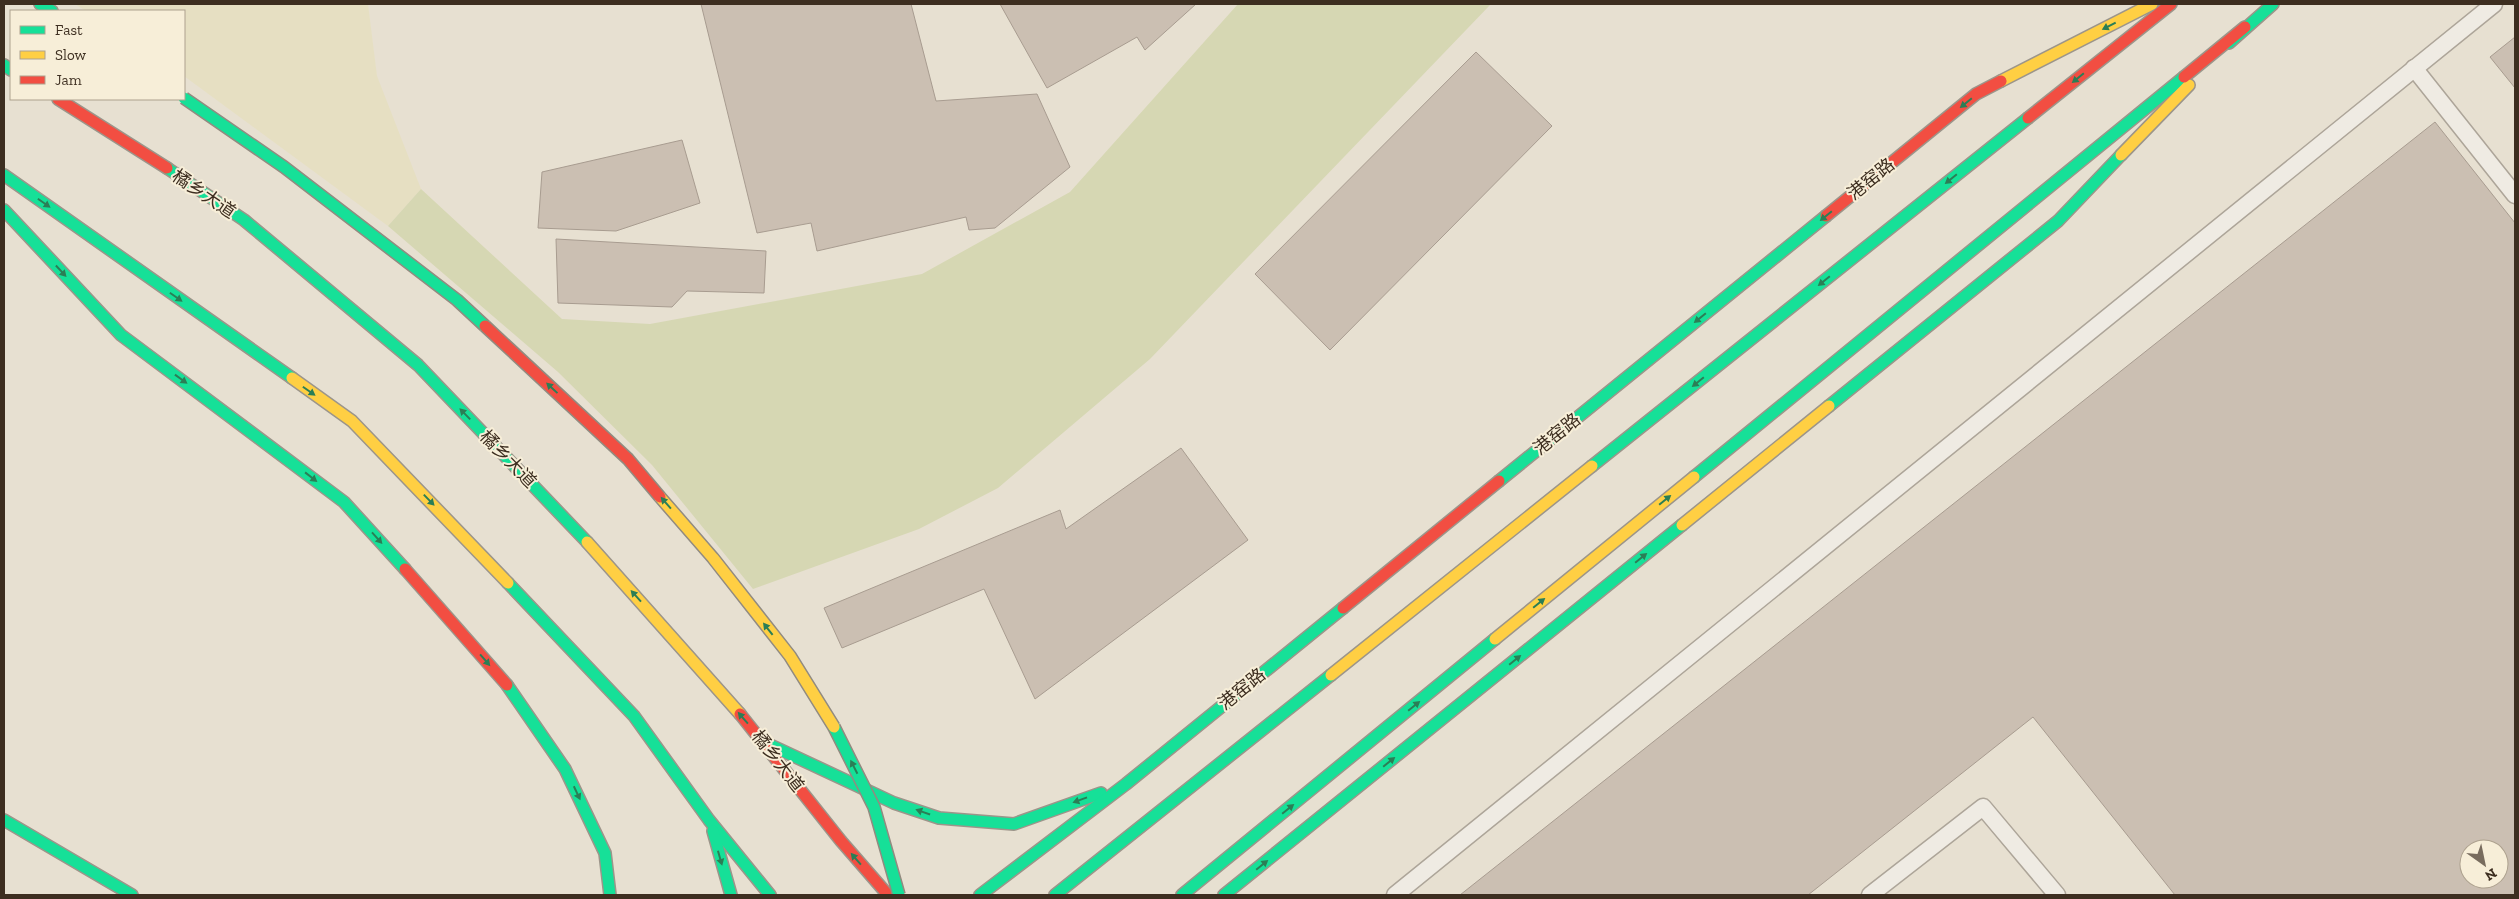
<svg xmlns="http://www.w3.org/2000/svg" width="2519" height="899" font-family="'Zilla Slab','Noto Sans SC',serif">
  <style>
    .farmland { fill: #e6dfc2 }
    .green { fill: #d6d7b3 }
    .building { fill: #cbbfb2; stroke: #a89c90; fill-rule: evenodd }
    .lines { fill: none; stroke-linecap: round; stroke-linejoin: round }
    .lane-casing { stroke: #ada599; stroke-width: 19 }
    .fast-casing { stroke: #9c958a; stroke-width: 14 }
    .slow-casing { stroke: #9c958a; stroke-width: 14 }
    .jam-casing { stroke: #9c958a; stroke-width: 14 }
    .lane { stroke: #efebe3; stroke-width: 16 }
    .fast { stroke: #16e098; stroke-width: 11 }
    .slow { stroke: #ffcf43; stroke-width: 11 }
    .jam { stroke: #f24e42; stroke-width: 11 }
    .fast-bridge-casing { stroke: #928b80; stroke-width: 14; stroke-linecap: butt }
    .slow-bridge-casing { stroke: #928b80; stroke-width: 14; stroke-linecap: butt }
    .jam-bridge-casing { stroke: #928b80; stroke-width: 14; stroke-linecap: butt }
    .fast-bridge { stroke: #16e098; stroke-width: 11 }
    .slow-bridge { stroke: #ffcf43; stroke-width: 11 }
    .jam-bridge { stroke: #f24e42; stroke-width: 11 }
    .oneway { fill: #2b7e56 }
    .labels { text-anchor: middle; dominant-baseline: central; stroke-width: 4; stroke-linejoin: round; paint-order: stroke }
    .street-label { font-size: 18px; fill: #3d2e20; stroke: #f7eed8 }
  </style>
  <rect width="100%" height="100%" fill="#e7e0d1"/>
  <path class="farmland" d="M75,4H368L377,76L421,189L388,226L184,76V11H86Z"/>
  <path class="green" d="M1238,4H1491L1150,359L998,488L919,529L753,589L652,465L558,372L388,226L421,189L562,319L650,324L922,274L1070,192Z"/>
  <g class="building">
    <path d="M701,4H911L936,101L1037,94L1070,167L995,228L969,230L966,217L817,251L811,223L757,233Z"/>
    <path d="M1000,4H1196L1145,50L1137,37L1047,88Z"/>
    <path d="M2515,37V88L2490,57Z"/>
    <path d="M1476,52L1552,126L1330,350L1255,274Z"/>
    <path d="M2435,122L2515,223V895H2175L2033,717L1808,895H1460ZM2469,849H2499V879H2469Z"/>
    <path d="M682,140L700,203L616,231L538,228L542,172Z"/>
    <path d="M556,239L766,251L764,293L687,291L672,307L558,303Z"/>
    <path d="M1181,448L1248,540L1035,699L984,589L842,648L824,608L1060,510L1066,529Z"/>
  </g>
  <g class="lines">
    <defs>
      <g id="lane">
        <path d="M2414,68L2515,195"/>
        <path d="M1395,895L2494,4"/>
        <path d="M1870,895L1983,807L2057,895"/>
      </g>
      <g id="fast">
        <path d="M40,4L52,11"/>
        <path d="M2229,43L2273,4"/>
        <path d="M4,65L11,70"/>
        <path d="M167,168L244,220L418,365L587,542"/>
        <path d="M4,175L292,378"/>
        <path d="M4,210L121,335L344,502L405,569"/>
        <path d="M1829,406L2058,221L2121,155"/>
        <path d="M1592,466L2028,118"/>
        <path d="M1694,477L2184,77"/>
        <path d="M1499,481L1826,216"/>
        <path d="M508,583L634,716L709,820L770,895"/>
        <path d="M507,685L565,769L605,853L610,895"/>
        <path d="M768,744L894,803L939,818L1014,824L1101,793"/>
        <path d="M4,820L132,895"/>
        <path d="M713,831L731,895"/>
        <path d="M980,895L1126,784L1343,608"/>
        <path d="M1055,895L1331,675"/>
        <path d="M1182,895L1495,639"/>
        <path d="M1224,895L1682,525"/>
      </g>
      <g id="slow">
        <path d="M2001,81L2152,4"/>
        <path d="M2121,155L2189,85"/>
        <path d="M292,378L352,421L508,583"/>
        <path d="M1682,525L1829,406"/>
        <path d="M587,542L740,714"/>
        <path d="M1495,639L1694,477"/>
        <path d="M1331,675L1592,466"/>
      </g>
      <g id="jam">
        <path d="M2184,77L2245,27"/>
        <path d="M58,99L167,168"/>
        <path d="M2028,118L2171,4"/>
        <path d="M1826,216L1976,94L2001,81"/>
        <path d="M405,569L507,685"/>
        <path d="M1343,608L1499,481"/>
        <path d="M740,714L841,841L888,895"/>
      </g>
    </defs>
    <use href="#lane" class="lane-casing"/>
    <use href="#fast" class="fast-casing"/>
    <use href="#slow" class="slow-casing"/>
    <use href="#jam" class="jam-casing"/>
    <use href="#lane" class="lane"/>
    <use href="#fast" class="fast"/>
    <use href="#slow" class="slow"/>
    <use href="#jam" class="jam"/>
    <defs>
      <g id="fast-bridge">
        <path d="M184,98L284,167L457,300L485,326"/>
        <path d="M834,727L874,807L899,895"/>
      </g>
      <path id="slow-bridge" d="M660,497L713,558L790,656L834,727"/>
      <path id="jam-bridge" d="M485,326L628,459L660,497"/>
    </defs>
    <use href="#fast-bridge" class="fast-bridge-casing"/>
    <use href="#slow-bridge" class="slow-bridge-casing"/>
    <use href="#jam-bridge" class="jam-bridge-casing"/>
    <use href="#fast-bridge" class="fast-bridge"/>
    <use href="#slow-bridge" class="slow-bridge"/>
    <use href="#jam-bridge" class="jam-bridge"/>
  </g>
  <defs><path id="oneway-solid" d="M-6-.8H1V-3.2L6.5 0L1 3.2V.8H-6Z" transform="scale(1.25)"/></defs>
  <g class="oneway">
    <use href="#oneway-solid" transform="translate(2109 26) rotate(153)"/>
    <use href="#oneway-solid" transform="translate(2078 78) rotate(141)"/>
    <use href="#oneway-solid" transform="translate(1966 103) rotate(141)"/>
    <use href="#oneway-solid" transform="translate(1951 179) rotate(141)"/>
    <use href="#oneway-solid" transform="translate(44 203) rotate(35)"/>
    <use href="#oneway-solid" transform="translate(1826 216) rotate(141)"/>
    <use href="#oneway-solid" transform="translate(61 271) rotate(47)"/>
    <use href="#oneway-solid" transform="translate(1824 281) rotate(141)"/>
    <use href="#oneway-solid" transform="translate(176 297) rotate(35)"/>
    <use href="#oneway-solid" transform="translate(1700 318) rotate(141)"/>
    <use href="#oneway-solid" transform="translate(181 379) rotate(36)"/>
    <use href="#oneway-solid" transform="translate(1698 382) rotate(141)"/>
    <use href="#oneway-solid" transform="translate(552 388) rotate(-137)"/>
    <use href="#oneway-solid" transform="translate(309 391) rotate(35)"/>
    <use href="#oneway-solid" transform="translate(465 414) rotate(-134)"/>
    <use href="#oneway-solid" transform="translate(311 477) rotate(38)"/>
    <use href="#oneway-solid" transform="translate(429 500) rotate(46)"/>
    <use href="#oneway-solid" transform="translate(1665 500) rotate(-39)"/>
    <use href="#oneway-solid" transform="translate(666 503) rotate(-131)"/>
    <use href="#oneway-solid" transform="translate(377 538) rotate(48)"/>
    <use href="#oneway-solid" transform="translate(1641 558) rotate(-39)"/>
    <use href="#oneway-solid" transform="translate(636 596) rotate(-132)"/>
    <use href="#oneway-solid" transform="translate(1539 603) rotate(-39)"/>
    <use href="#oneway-solid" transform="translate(768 629) rotate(-128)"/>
    <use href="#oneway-solid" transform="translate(485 660) rotate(49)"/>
    <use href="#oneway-solid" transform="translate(1515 660) rotate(-39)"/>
    <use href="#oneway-solid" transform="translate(1414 706) rotate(-39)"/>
    <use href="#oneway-solid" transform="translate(743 718) rotate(-131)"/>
    <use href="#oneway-solid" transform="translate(1389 762) rotate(-39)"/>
    <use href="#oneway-solid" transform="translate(854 767) rotate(-117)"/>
    <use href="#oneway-solid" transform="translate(577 793) rotate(65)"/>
    <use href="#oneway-solid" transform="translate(1080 800) rotate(160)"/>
    <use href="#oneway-solid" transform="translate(1288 809) rotate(-39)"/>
    <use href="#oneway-solid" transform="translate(923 812) rotate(-161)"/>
    <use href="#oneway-solid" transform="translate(720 858) rotate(74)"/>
    <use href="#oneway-solid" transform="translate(856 859) rotate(-131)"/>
    <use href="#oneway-solid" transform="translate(1262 865) rotate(-39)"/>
  </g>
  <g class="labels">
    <g class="street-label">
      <text transform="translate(1871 179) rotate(-39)">港窑路</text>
      <text transform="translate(204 194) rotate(34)">橘乡大道</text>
      <text transform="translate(1557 434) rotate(-39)">港窑路</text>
      <text transform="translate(508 459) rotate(46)">橘乡大道</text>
      <text transform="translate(1242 689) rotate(-39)">港窑路</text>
      <text transform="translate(778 761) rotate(52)">橘乡大道</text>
    </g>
  </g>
  <rect width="2519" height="899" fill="none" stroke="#3d2e20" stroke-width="10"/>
  <rect x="10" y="10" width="175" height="90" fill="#f7eed8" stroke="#ada18e"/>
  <rect x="20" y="26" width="25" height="8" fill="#16e098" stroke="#ada18e"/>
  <text x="55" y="35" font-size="15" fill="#3d2e20">Fast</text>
  <rect x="20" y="51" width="25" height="8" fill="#ffcf43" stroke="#ada18e"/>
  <text x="55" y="60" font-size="15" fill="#3d2e20">Slow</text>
  <rect x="20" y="76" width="25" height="8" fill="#f24e42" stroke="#ada18e"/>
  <text x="55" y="85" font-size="15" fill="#3d2e20">Jam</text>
  <g transform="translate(2484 864) rotate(147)"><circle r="24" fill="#f7eed8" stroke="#ada18e"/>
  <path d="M0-4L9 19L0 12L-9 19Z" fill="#786c5e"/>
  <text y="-8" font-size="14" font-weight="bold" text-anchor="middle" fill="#3d2e20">N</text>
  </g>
</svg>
